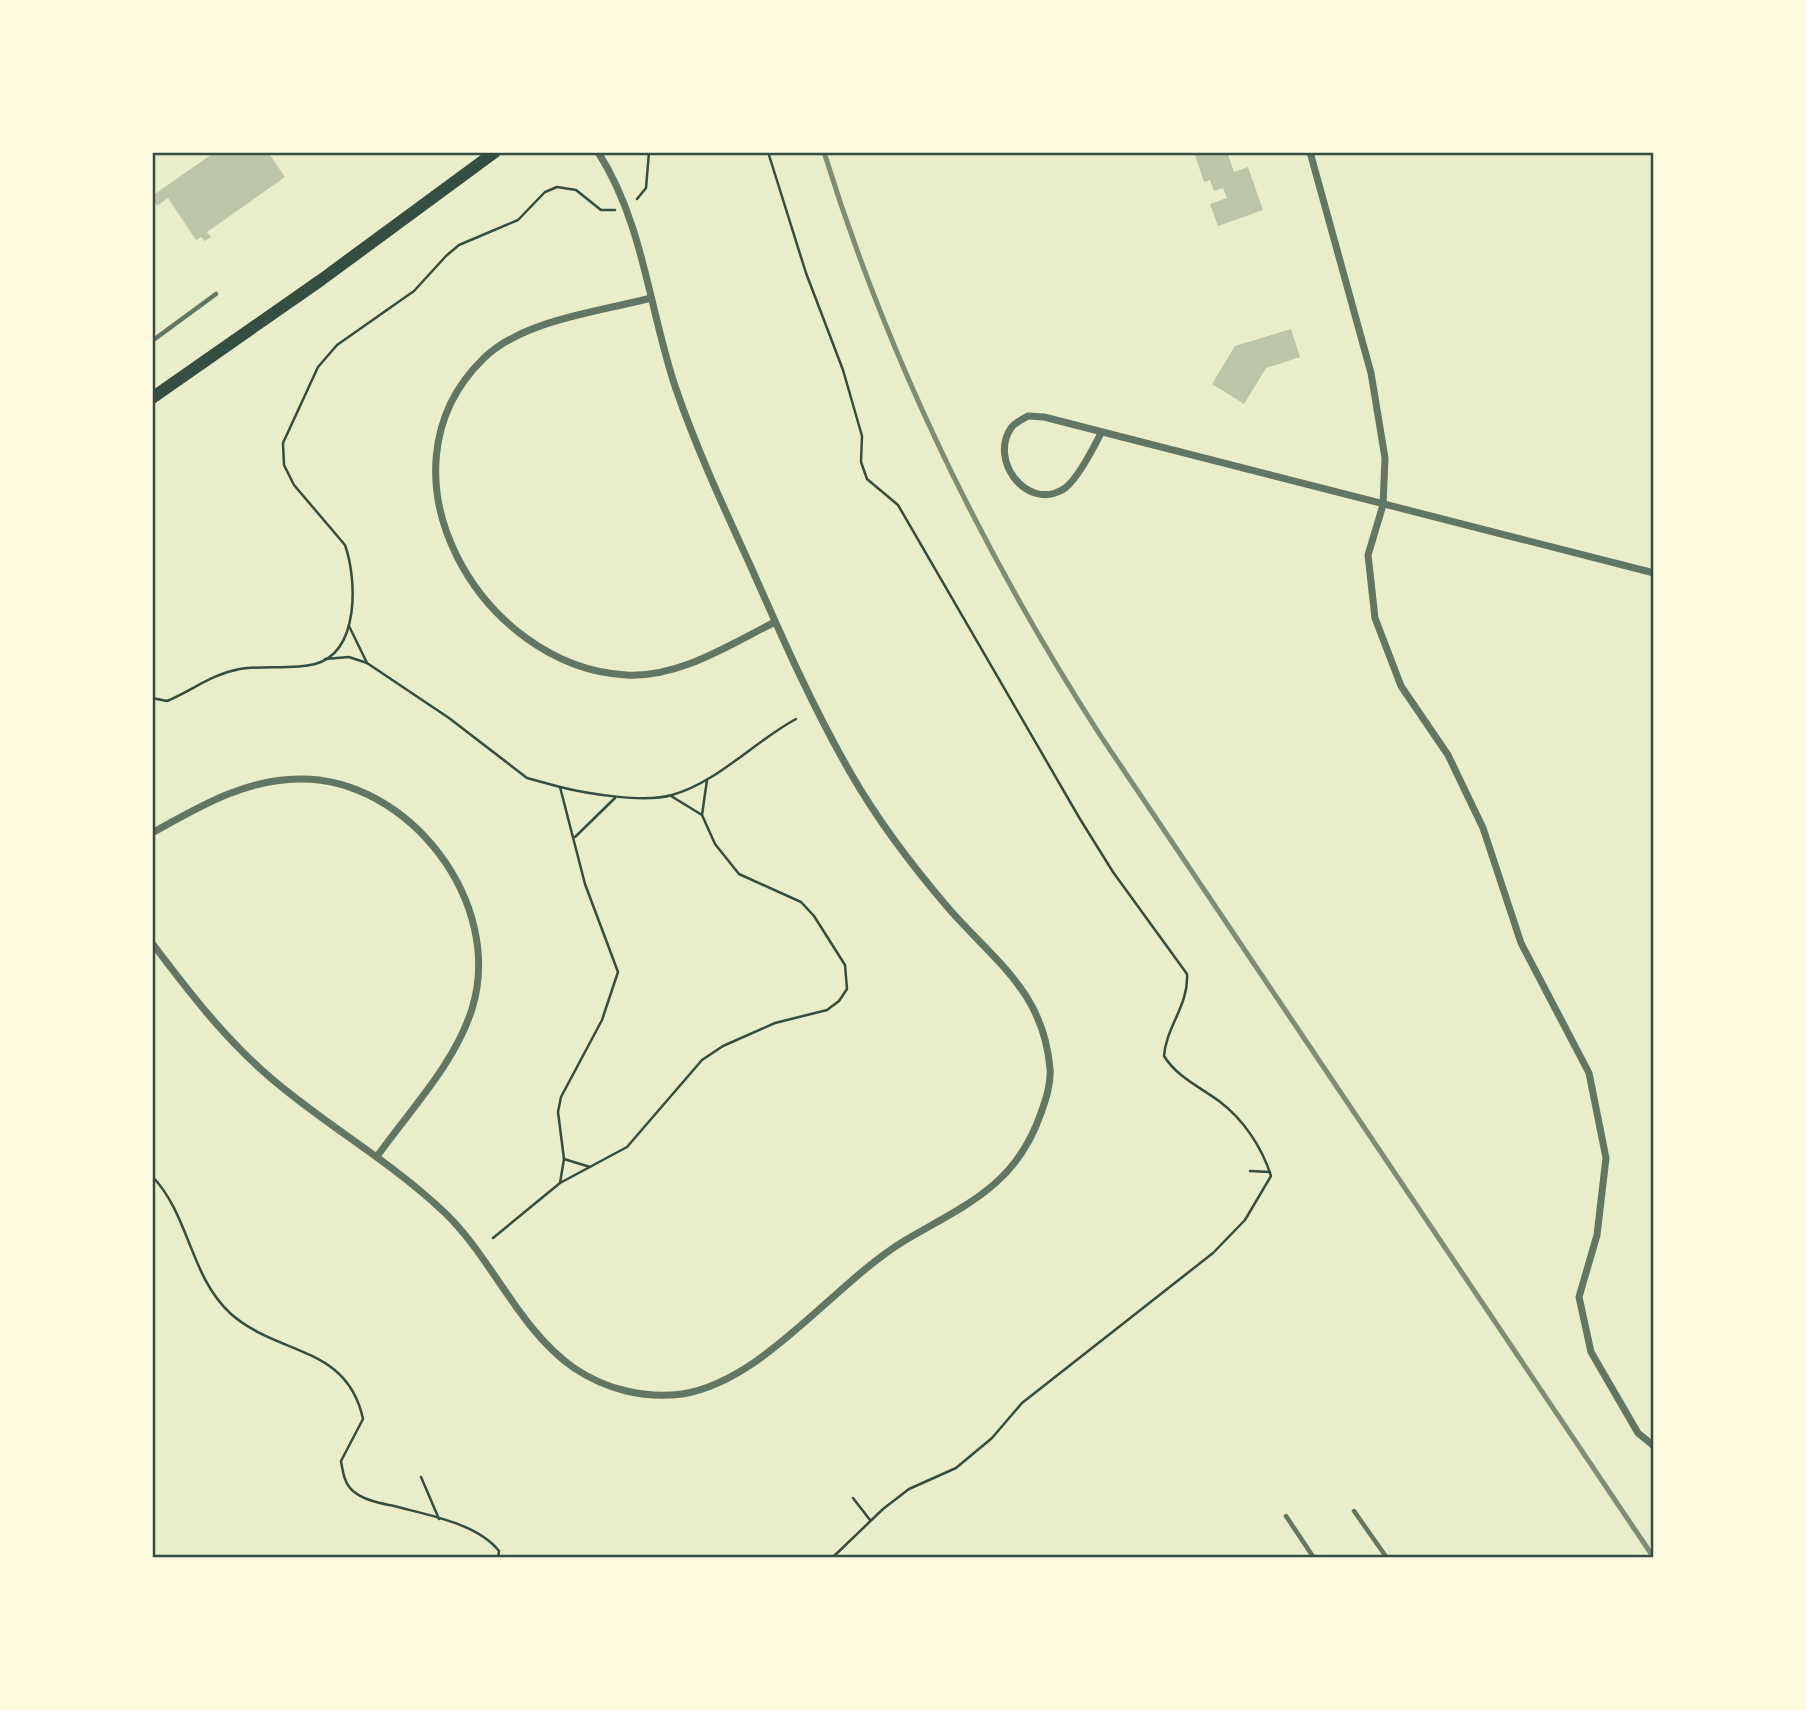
<svg xmlns="http://www.w3.org/2000/svg" width="1806" height="1710" font-family="'Fira Sans Condensed',sans-serif">
  <style>
    .building { fill: #bcc5a7 }
    .lines { fill: none; stroke-linecap: round; stroke-linejoin: round }
    .path { stroke: #344e41; stroke-width: 2.5 }
    .service { stroke: #617663; stroke-width: 4.5 }
    .minor { stroke: #617663; stroke-width: 7 }
    .secondary { stroke: #344e41; stroke-width: 12 }
    .rail { stroke: #7c8e77; stroke-width: 5 }
    .neatline { fill: none; stroke: #344e41; stroke-width: 2.5 }
  </style>
  <rect width="100%" height="100%" fill="#e9edc9"/>
  <g class="building">
    <path d="M215,152H268L285,177L207,232L211,237L205,241L201,237L196,240L168,198L157,206L152,196Z"/>
    <path d="M1194,152H1227L1234,172L1248,167L1263,210L1218,226L1210,204L1227,198L1223,188L1214,191L1210,180L1204,182Z"/>
    <path d="M1291,329L1300,357L1266,368L1244,404L1212,384L1235,346Z"/>
  </g>
  <g class="lines">
    <g class="path">
      <path d="M768,152L806,273L843,370L862,436L861,462L867,479L898,505L1080,819L1113,872L1187,974C1189,1005 1166,1027 1164,1056C1177,1077 1200,1087 1219,1101C1243,1119 1262,1147 1271,1176L1245,1220L1213,1253L1022,1403L992,1438L956,1468L909,1489L883,1509L832,1558"/>
      <path d="M637,199L646,188L649,152"/>
      <path d="M349,626L367,663"/>
      <path d="M325,659L349,657L367,663L449,718L527,778L560,787L585,884L618,972L602,1020L561,1097L558,1112L564,1159L560,1183L493,1238"/>
      <path d="M152,698L167,701C193,690 212,674 240,669C264,665 291,670 315,664C360,652 357,579 345,545L294,485L284,465L283,443L318,367L337,345L414,291L446,256L459,245L518,220L545,192L557,187L576,190L601,210H615"/>
      <path d="M560,787C588,794 645,803 672,795C718,782 755,741 796,719"/>
      <path d="M702,815L707,780"/>
      <path d="M575,837L615,798"/>
      <path d="M564,1159L590,1167"/>
      <path d="M1250,1171L1270,1172"/>
      <path d="M152,1176C190,1216 190,1277 231,1314C279,1356 347,1345 363,1419L341,1461C343,1472 344,1483 353,1491C365,1501 380,1503 394,1506C427,1515 477,1523 499,1551L498,1558"/>
      <path d="M560,1183L627,1147L702,1060L723,1046L775,1023L827,1010L839,1001L847,989L845,965L814,916L801,902L739,874L715,844L702,815L671,796"/>
      <path d="M421,1477L439,1519"/>
      <path d="M853,1498L870,1520"/>
    </g>
    <g class="service">
      <path d="M152,341L216,294"/>
      <path d="M1354,1511L1387,1558"/>
      <path d="M1286,1516L1314,1558"/>
    </g>
    <g class="minor">
      <path d="M1310,152L1371,373L1385,458L1383,505L1368,555L1375,618L1401,686L1448,755L1483,828L1521,943L1589,1073L1606,1158L1597,1235L1579,1297L1591,1352L1638,1433L1654,1446"/>
      <path d="M651,298C598,312 522,320 483,359C368,472 481,667 626,675C679,678 729,645 775,622"/>
      <path d="M1101,433C1094,447 1076,483 1062,490C1026,510 989,460 1011,428C1014,423 1023,419 1028,416L1044,417L1654,573"/>
      <path d="M152,833C199,807 245,779 300,779C409,778 505,903 472,1009C455,1063 411,1109 378,1155"/>
      <path d="M152,943C189,992 225,1039 272,1079C327,1126 390,1161 443,1211C492,1257 518,1329 574,1368C605,1389 644,1399 682,1394C764,1381 832,1285 904,1241C965,1205 1016,1186 1041,1113C1046,1099 1051,1084 1050,1069C1044,993 996,962 950,910C913,867 878,821 850,772C812,706 782,637 751,567C724,508 697,450 676,389C649,310 644,224 598,152"/>
    </g>
    <path class="secondary" d="M152,398L321,280L495,152"/>
    <path class="rail" d="M824,152C888,359 983,553 1100,735L1654,1558"/>
  </g>
  <rect width="1806" height="1710" fill="none" stroke="#fefae0" stroke-width="308"/>
  <rect x="154" y="154" width="1498" height="1402" class="neatline"/>
</svg>
